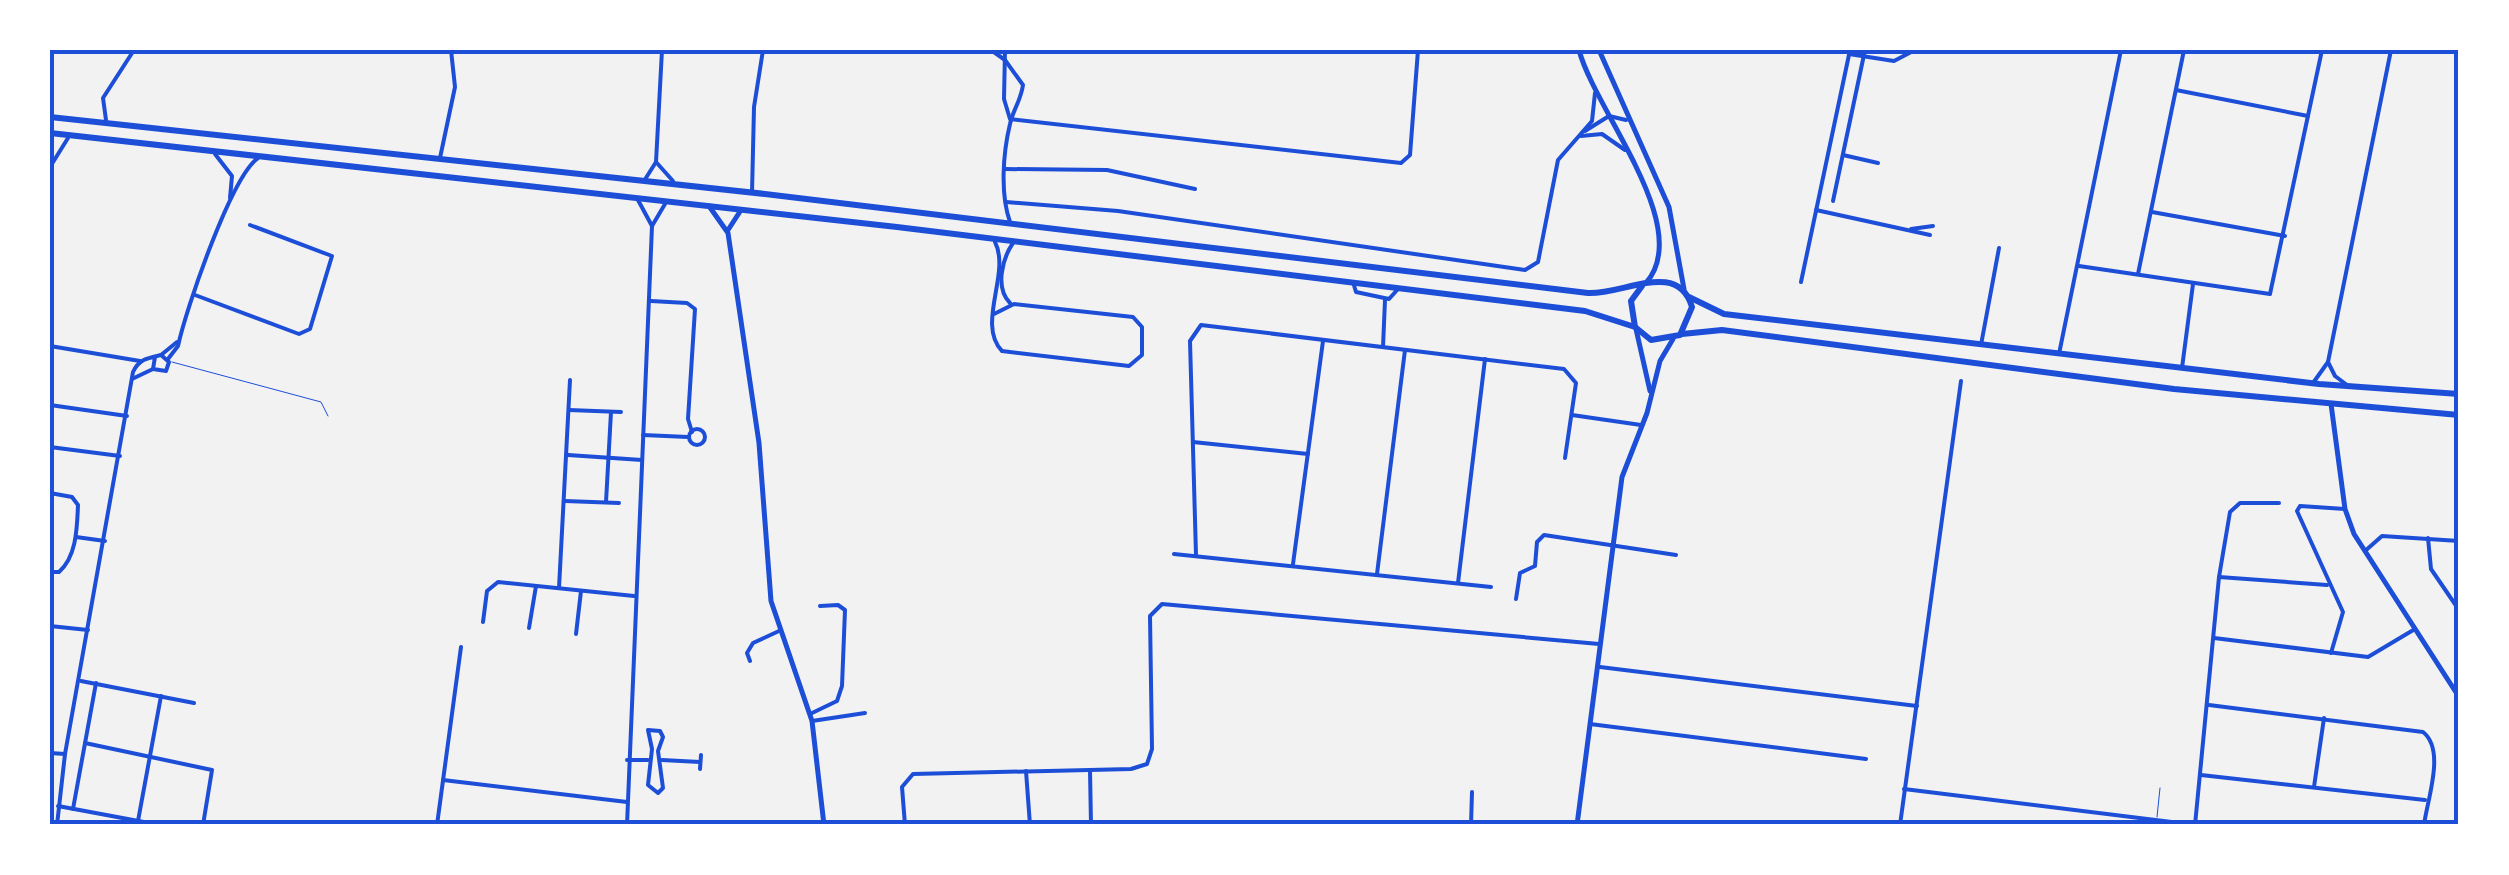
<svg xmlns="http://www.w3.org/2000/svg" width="2509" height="875" font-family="'Fira Sans',sans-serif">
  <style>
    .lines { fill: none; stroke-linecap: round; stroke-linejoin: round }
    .service { stroke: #1d4ed8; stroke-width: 1 }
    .minor { stroke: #1d4ed8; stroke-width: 4 }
    .tertiary { stroke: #1d4ed8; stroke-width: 5 }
    .primary { stroke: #1d4ed8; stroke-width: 6 }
    .neatline { fill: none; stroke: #1d4ed8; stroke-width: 4 }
  </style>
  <rect width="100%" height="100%" fill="#f2f2f2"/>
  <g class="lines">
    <g class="service">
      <path d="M172,362L321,402L328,416"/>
      <path d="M2157,817L2160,788"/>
    </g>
    <g class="minor">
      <path d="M991,50L1005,60L1023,85C1021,100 1013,110 1010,124C1003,153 1000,194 1010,222"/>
      <path d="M1005,50L1004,99L1010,119L1401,163L1410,155L1418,50"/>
      <path d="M1849,54L1894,61L1915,50"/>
      <path d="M2176,90L2308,116"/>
      <path d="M106,120L103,98L134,50"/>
      <path d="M1585,131L1609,116L1626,120"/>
      <path d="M1581,136L1602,134L1625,150"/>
      <path d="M215,154L232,176L230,198"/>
      <path d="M1843,155L1878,163"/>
      <path d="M440,158L455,87L451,50"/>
      <path d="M656,162L673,181"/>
      <path d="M50,167L68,138"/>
      <path d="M1005,169L1107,170L1195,189"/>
      <path d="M644,181L656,162L662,50"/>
      <path d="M752,193L754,107L763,50"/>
      <path d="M1833,201L1865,50"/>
      <path d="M1006,202L1118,211L1525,270L1538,262L1558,160L1592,121L1595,93"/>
      <path d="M1816,210L1930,235"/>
      <path d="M2152,212L2285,236"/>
      <path d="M652,226L665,204"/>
      <path d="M1911,229L1933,226"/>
      <path d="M2079,266L2270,294L2322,50"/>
      <path d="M2138,274L2184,50"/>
      <path d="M1353,282L1356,292L1389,299L1398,289"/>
      <path d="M1801,282L1850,50"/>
      <path d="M195,295L299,334L310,329L332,256L250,225"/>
      <path d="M651,301L687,303L695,309L688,419L692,432"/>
      <path d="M1010,303C995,288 1002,259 1013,243"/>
      <path d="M994,314L1014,304L1133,317L1142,327V355L1129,366L1002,351C976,324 1011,273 995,242"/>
      <path d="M1981,345L1999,248"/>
      <path d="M50,346L140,361"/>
      <path d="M1383,347L1385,300"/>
      <path d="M2059,354L2121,50"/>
      <path d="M161,355L177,342"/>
      <path d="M168,359L178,346C186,309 231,177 258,158"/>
      <path d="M2328,362L2335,376L2347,385"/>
      <path d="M2182,368L2193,284"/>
      <path d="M132,379L153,369"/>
      <path d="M2313,383L2328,362L2391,50"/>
      <path d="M50,405L127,416"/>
      <path d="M569,410L621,412"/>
      <path d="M1572,415L1641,425"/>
      <circle cx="697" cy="437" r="8"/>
      <path d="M643,435L688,437"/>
      <path d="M1193,442L1308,454"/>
      <path d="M50,447L120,456"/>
      <path d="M568,455L642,460"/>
      <path d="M50,493L72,497L78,505C77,527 77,556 59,572H50"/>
      <path d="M565,501L619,503"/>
      <path d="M606,502L611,412"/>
      <path d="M76,537L105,541"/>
      <path d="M2428,538L2431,569L2459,610"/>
      <path d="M2365,551L2382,536L2459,541"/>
      <path d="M1174,554L1491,587"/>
      <path d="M1196,555L1190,341L1201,325L1564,369L1576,383L1565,458"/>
      <path d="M1293,564L1323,341"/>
      <path d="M1377,574L1405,350"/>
      <path d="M2219,577L2327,585"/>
      <path d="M1458,583L1485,359"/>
      <path d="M559,588L570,380"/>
      <path d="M1516,599L1520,573L1535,566L1537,542L1544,535L1676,555"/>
      <path d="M483,622L487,591L498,582L634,596"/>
      <path d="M50,626L88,630"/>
      <path d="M529,628L536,586"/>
      <path d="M576,634L581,591"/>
      <path d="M2214,638L2368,657L2415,629"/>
      <path d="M2331,653L2343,612L2297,511L2300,506L2345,509"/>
      <path d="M750,661L747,653L753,643L779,631"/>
      <path d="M1600,667L1917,706"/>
      <path d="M81,681L194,703"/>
      <path d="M2209,705L2423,732C2446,750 2427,800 2424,825"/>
      <path d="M810,714L837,701L842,686L845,610L838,605L820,606"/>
      <path d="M812,721L865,713"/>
      <path d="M1590,724L1866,759"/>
      <path d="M648,730L660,731L663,737L658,751L663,788L658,793L648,785L652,749Z"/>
      <path d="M85,743L212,770L203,825"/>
      <path d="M50,753L65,754"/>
      <path d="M627,760H648"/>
      <path d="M662,760L700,762"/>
      <path d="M700,769L701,755"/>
      <path d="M1090,770L1091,825"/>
      <path d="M1026,771L1030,825"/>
      <path d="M2201,775L2425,800"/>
      <path d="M443,780L627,802"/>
      <path d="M2314,787L2324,718"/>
      <path d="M1904,789L2196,825"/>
      <path d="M58,806L160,825"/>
      <path d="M73,809L96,683"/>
      <path d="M138,821L161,696"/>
      <path d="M57,825L65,754L133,372C139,359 148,358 161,355L169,362L166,371L153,369L155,357"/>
      <path d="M437,825L461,647"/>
      <path d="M627,825L652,226L638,200"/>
      <path d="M905,825L902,787L913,774L1131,769L1147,764L1152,749L1150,616L1162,604L1599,644"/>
      <path d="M1471,825L1472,792"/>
      <path d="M1900,825L1961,381"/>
      <path d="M2195,825L2219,577L2230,512L2240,503H2279"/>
    </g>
    <g class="tertiary">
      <path d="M1579,50C1595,111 1695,227 1646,283"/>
      <path d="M1599,50L1669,207L1684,289"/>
      <path d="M709,206L728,233L759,443L771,601L812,721L824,825"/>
      <path d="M728,230L741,210"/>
      <path d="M1636,329L1650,391"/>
      <path d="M2331,404L2345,509L2354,534L2459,697"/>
      <path d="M1577,825L1622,477L1647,413L1660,361L1673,339"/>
    </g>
    <g class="primary">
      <path d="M50,117L765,194L1588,293C1623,295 1678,259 1692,307L1680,335L1651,340L1635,327L1631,301L1642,286"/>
      <path d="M50,133L897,227L1585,311L1635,327"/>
      <path d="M1689,297L1724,314L2319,384L2459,394"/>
      <path d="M1682,334L1722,330L2174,389L2459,415"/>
    </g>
  </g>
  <rect width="2509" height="875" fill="none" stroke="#ffffff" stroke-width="105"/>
  <rect x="52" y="52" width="2404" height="770" class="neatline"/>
</svg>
